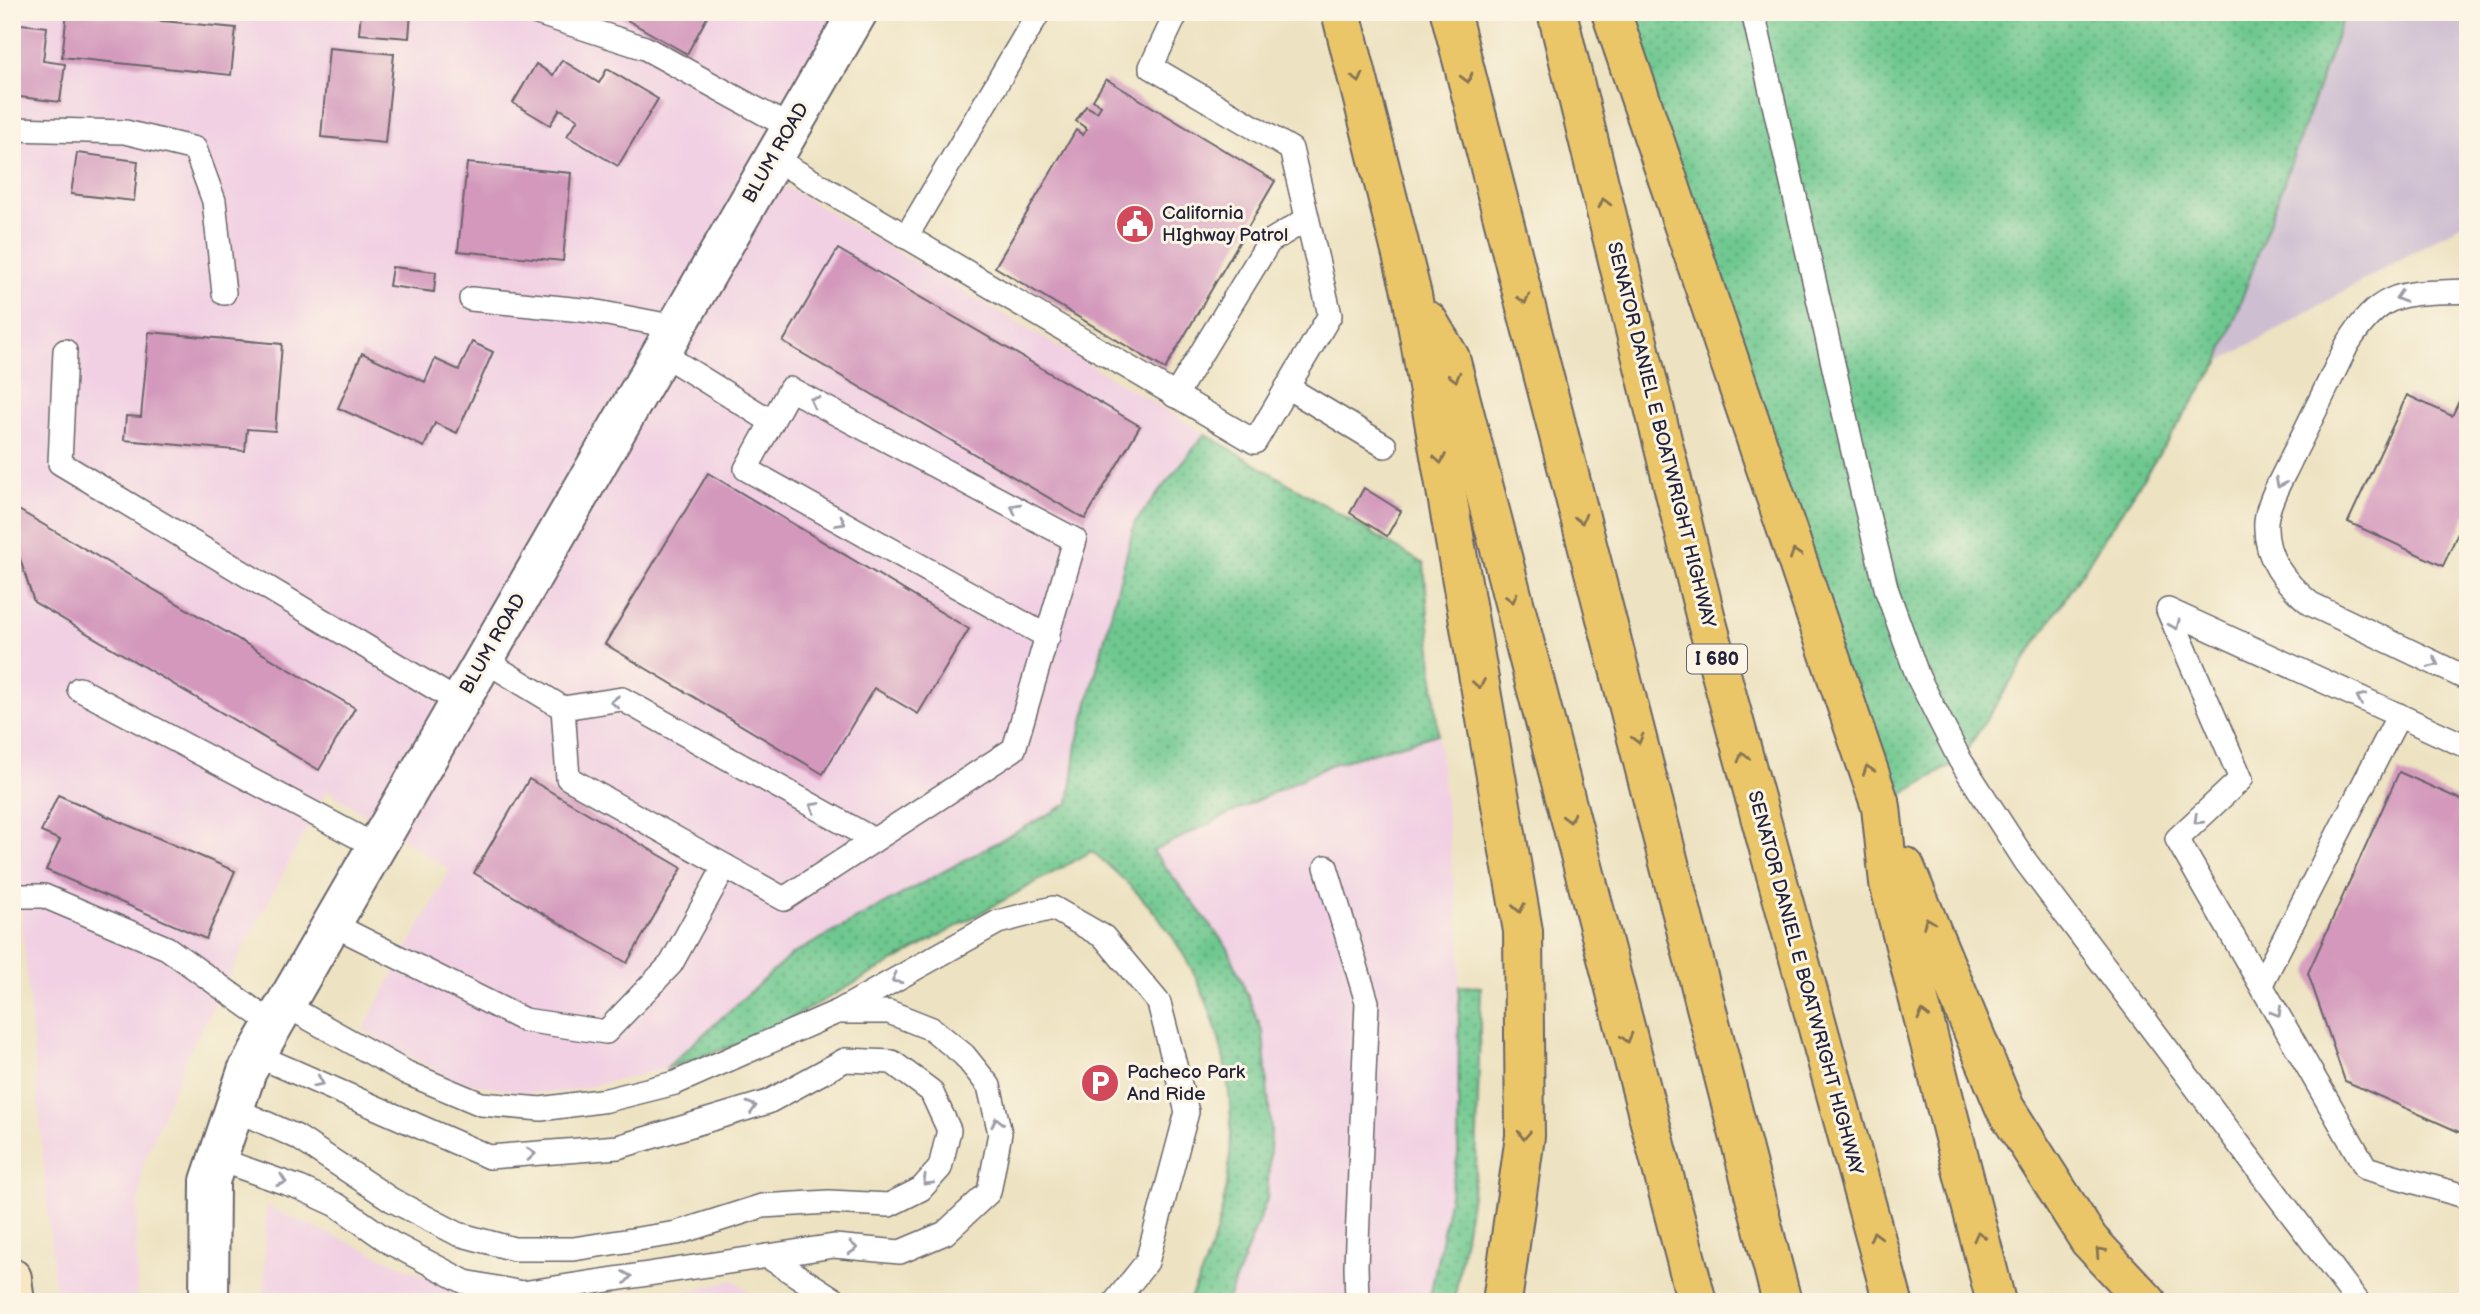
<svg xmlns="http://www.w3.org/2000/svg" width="2480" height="1314" font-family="'Balsamiq Sans',sans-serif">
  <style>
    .built { fill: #f1d0e3 }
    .industrial { fill: #cebed1 }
    .grass { fill: url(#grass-dots); stroke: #487565; stroke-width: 2 }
    .building { fill: #d398bc }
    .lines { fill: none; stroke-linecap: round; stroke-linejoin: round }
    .service-casing { stroke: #69656a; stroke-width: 26 }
    .tertiary-casing { stroke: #69656a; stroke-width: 42 }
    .secondary-casing { stroke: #69656a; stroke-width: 42 }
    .motorway-casing { stroke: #69656a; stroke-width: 42 }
    .service { stroke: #fff; stroke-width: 23 }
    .tertiary { stroke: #fff; stroke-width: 38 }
    .secondary { stroke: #f7e8c3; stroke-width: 38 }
    .motorway { stroke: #ebc669; stroke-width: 38 }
    .oneway { stroke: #867452 }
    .oneway2 { stroke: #9c9ca7 }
    .labels { text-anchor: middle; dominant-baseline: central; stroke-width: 6; stroke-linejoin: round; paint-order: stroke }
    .shield { fill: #fcf5e5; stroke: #63616e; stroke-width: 2 }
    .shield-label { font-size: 18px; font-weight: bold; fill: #22223b }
    .street-label { font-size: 19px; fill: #22223b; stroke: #fcf5e5 }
    .poi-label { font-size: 19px; fill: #22223b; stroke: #fcf5e5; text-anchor: start }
  </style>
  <defs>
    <pattern id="grass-dots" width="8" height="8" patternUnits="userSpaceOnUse" patternTransform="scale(1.75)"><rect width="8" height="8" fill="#6ec88f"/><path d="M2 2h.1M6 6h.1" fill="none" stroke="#5aa276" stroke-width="1.8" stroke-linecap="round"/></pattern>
  </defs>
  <rect width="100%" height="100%" fill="#fcf5e5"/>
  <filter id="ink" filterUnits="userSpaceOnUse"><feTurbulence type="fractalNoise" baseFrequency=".0143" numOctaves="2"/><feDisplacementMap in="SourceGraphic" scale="14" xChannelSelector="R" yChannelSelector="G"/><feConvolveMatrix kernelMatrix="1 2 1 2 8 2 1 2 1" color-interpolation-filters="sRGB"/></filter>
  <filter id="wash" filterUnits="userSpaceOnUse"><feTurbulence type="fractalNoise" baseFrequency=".00686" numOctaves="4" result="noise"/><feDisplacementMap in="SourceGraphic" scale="28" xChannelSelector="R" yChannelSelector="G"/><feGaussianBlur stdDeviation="1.57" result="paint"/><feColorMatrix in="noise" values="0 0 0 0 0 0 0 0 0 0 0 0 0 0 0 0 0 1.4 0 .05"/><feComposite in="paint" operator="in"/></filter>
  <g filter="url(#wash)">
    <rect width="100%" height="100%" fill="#ede2c1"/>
    <g class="built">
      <path d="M12,12H858L764,174L1205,433L1135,522L1077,745L1069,803L791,955L665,1069L563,1092L524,1093L453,1080L363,1030L450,870L327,790L187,1056L143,1163L136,1233L137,1302H56L12,809Z"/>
      <path d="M1438,734L1460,938L1458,1155L1429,1302H1227L1267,1199L1271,1131L1263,1033L1228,948L1152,851L1330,765Z"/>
      <path d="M266,1206L483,1302H264Z"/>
      <path d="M733,1280L763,1302H652Z"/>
    </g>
    <path class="industrial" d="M2345,12H2468V221L2219,362Z"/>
    <g class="grass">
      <path d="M1611,12H2345L2219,362L1960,760L1881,807Z"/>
      <path d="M1205,434L1424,564L1438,734L1330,765L1153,851L1228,948L1263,1033L1271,1131L1267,1199L1227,1302H1188C1249,1184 1246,1048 1172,936C1151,903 1121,877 1092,851L756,1038L665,1069L791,955L1069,803L1077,745L1135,522Z"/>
      <path d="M1459,986L1481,987L1476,1171L1454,1302H1429L1458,1155Z"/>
    </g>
    <g id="blocks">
      <g class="building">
        <path d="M67,12L236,28L231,75L62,57Z"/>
        <path d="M361,12H411L409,38L359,34Z"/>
        <path d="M613,12H710L687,54Z"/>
        <path d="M12,23L47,27L43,61L65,64L60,102L12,96Z"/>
        <path d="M329,48L394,54L385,143L321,137Z"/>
        <path d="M562,60L599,83L607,69L658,99L618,166L567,136L578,119L560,109L550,125L513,103L536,64L553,75Z"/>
        <path d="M1106,79L1275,181L1165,369L995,267L1076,130L1083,135L1087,129L1076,121L1086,106L1097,112L1101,106L1093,100Z"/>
        <path d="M77,153L138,161L134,201L71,194Z"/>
        <path d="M467,163L571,173L563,261L458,251Z"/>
        <path d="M838,249L1140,426L1085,519L783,342Z"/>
        <path d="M392,267L436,272L434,292L389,286Z"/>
        <path d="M149,332L282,344L275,431L247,429L245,451L124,440L126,416L141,417Z"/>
        <path d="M472,342L493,352L457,433L435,423L424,447L338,408L362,353L425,382L435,359L459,370Z"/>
        <path d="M2468,383V516L2466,515L2443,566L2348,522L2407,395L2452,416Z"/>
        <path d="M708,473L969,629L918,714L874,688L823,774L605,644Z"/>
        <path d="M1364,488L1401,511L1387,536L1350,513Z"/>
        <path d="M17,509L355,708L319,770L34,602L12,534V518Z"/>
        <path d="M2399,772L2468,803V1136L2345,1081L2308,973Z"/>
        <path d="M529,779L682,868L627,963L474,873Z"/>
        <path d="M58,795L235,871L206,939L46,870L60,840L41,832Z"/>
      </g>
    </g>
  </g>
  <g filter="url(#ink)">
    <use href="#blocks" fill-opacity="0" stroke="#69656a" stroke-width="2"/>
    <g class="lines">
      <defs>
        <g id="service">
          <path d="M534,12L645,48L791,128"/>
          <path d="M1753,12L1862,491L1887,591L1918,677L1960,760L2026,862L2358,1302"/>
          <path d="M12,129L125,132L195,149L214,201L224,293"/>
          <path d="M773,158L1255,442L1330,315L1291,149L1151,67L1177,12"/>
          <path d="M906,237L1039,12"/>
          <path d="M2468,291C2405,294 2383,287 2347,345C2329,382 2311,420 2292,457C2283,477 2268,500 2266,522C2264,558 2285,583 2311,604L2468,679"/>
          <path d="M471,299L592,311L676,327"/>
          <path d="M65,351L60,463L460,703"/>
          <path d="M661,353L772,422"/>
          <path d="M1287,387L1385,446"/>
          <path d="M1175,396L1269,242L1307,219"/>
          <path d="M484,660L563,708L568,778L784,899L1014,749L1075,540L790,389L746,469L1048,637"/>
          <path d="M79,689L377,847"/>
          <path d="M563,708L622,699L874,840"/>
          <path d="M2468,747L2168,610L2241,779L2177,839L2366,1168L2468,1197"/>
          <path d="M1326,867L1367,1002L1356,1266L1357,1302"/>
          <path d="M12,896H44L167,948L274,1025"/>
          <path d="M332,924L524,1020L606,1032L671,964L725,866"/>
          <path d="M2261,984L2399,715"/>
          <path d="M841,1010L998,922L1053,908L1104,937L1159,1003L1187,1112L1147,1262L1115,1302"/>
          <path d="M234,1109L297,1137L392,1200L458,1234L514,1249H573L677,1233L762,1206L829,1202L889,1205L921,1189L940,1168L949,1130L931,1091L892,1062L845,1060L768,1102L618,1147L489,1157L256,1055"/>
          <path d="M217,1159L300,1188L337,1205L391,1243L465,1282L522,1293L834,1246L900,1252L945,1233L989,1192L1000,1133L989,1086L964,1055L932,1029L889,1012H837L675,1083L607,1100L541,1109L481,1104L407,1073L285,1005"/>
          <path d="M767,1256L838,1302"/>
        </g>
        <path id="tertiary" d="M209,1302L210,1181L247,1071L858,12"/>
        <path id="secondary" d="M12,1278L15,1302"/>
        <g id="motorway">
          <path d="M1341,12L1412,295L1523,931L1525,1136L1502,1302"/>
          <path d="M1450,12L1782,1302"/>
          <path d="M1557,12L1706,619L1893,1302"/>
          <path d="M1611,12L1881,807L1889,883L1996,1302"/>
          <path d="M1428,321L1450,358L1697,1302"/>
          <path d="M1905,867L2005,1108L2089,1240L2147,1302"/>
        </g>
      </defs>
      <use href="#service" class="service-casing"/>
      <use href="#tertiary" class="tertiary-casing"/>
      <use href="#secondary" class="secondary-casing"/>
      <use href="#motorway" class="motorway-casing"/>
      <use href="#service" class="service"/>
      <use href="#tertiary" class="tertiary"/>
      <use href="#secondary" class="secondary"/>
      <use href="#motorway" class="motorway"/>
    </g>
    <defs><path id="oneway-chevron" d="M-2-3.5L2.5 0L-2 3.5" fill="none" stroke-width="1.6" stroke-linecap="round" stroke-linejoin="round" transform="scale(1.75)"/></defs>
    <g class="oneway">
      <use href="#oneway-chevron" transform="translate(1358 78) rotate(76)"/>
      <use href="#oneway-chevron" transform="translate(1467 78) rotate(75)"/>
      <use href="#oneway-chevron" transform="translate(1604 203) rotate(-104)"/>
      <use href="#oneway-chevron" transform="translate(1524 299) rotate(75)"/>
      <use href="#oneway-chevron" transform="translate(1455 377) rotate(75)"/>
      <use href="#oneway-chevron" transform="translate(1440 459) rotate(80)"/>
      <use href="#oneway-chevron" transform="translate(1581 519) rotate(75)"/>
      <use href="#oneway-chevron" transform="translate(1795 554) rotate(-109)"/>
      <use href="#oneway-chevron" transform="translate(1512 598) rotate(75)"/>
      <use href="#oneway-chevron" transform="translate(1479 684) rotate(80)"/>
      <use href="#oneway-chevron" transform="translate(1638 739) rotate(75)"/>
      <use href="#oneway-chevron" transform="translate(1743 757) rotate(-105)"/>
      <use href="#oneway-chevron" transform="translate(1868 770) rotate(-109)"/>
      <use href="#oneway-chevron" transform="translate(1569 818) rotate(75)"/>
      <use href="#oneway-chevron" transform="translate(1519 908) rotate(80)"/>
      <use href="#oneway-chevron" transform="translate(1928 922) rotate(-112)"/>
      <use href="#oneway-chevron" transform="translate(1923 1015) rotate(-104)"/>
      <use href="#oneway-chevron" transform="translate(1627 1038) rotate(75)"/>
      <use href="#oneway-chevron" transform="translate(1524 1135) rotate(93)"/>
      <use href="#oneway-chevron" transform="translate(1875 1236) rotate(-105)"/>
      <use href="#oneway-chevron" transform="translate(1979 1236) rotate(-104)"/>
      <use href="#oneway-chevron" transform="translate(2100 1252) rotate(-133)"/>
    </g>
    <g class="oneway2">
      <use href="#oneway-chevron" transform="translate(2400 297) rotate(163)"/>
      <use href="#oneway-chevron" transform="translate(814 401) rotate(-152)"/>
      <use href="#oneway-chevron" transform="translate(2280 483) rotate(116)"/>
      <use href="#oneway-chevron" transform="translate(1015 508) rotate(-152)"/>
      <use href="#oneway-chevron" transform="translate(841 522) rotate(29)"/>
      <use href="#oneway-chevron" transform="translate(2175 625) rotate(66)"/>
      <use href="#oneway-chevron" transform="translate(2434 663) rotate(25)"/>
      <use href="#oneway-chevron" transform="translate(2361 698) rotate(-155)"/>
      <use href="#oneway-chevron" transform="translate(615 702) rotate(179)"/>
      <use href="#oneway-chevron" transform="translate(814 807) rotate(-151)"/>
      <use href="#oneway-chevron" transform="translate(2198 820) rotate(137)"/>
      <use href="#oneway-chevron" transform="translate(896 979) rotate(151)"/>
      <use href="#oneway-chevron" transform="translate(2277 1012) rotate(60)"/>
      <use href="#oneway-chevron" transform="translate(319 1082) rotate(24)"/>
      <use href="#oneway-chevron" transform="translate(752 1107) rotate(-17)"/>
      <use href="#oneway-chevron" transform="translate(997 1122) rotate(-103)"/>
      <use href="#oneway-chevron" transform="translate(531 1154) rotate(-4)"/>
      <use href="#oneway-chevron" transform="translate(282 1181) rotate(19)"/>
      <use href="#oneway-chevron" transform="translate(927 1181) rotate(135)"/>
      <use href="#oneway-chevron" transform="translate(853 1248) rotate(4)"/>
      <use href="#oneway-chevron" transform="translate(627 1277) rotate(-9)"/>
    </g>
  </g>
  <defs>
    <symbol id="civic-disc" viewBox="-11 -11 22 22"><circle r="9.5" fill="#d1495b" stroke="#fcf5e5"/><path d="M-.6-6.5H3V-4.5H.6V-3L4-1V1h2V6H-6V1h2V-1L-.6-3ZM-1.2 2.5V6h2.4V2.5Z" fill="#fff"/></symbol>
    <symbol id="parking-disc" viewBox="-11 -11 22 22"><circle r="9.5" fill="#d1495b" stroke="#fcf5e5"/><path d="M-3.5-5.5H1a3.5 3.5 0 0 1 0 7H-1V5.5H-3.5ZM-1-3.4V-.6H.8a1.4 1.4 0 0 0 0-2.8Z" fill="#fff"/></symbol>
  </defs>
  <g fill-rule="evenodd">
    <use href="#civic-disc" x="1113" y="202" width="44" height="44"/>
    <use href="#parking-disc" x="1078" y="1061" width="44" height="44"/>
  </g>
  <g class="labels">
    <rect class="shield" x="1687" y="644.5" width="60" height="29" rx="5"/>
    <g class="shield-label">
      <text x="1717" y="659">I 680</text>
    </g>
    <g class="street-label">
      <text transform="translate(776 153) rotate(-60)">BLUM ROAD</text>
      <text transform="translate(1661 435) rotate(76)">SENATOR DANIEL E BOATWRIGHT HIGHWAY</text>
      <text transform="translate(493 644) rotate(-60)">BLUM ROAD</text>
      <text transform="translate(1805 983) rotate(75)">SENATOR DANIEL E BOATWRIGHT HIGHWAY</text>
    </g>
    <g class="poi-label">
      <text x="1162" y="213">California<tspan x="1162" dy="22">HIghway Patrol</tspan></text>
      <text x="1127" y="1072">Pacheco Park<tspan x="1127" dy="22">And Ride</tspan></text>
    </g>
  </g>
  <rect width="2480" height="1314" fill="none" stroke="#fcf5e5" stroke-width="42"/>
</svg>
